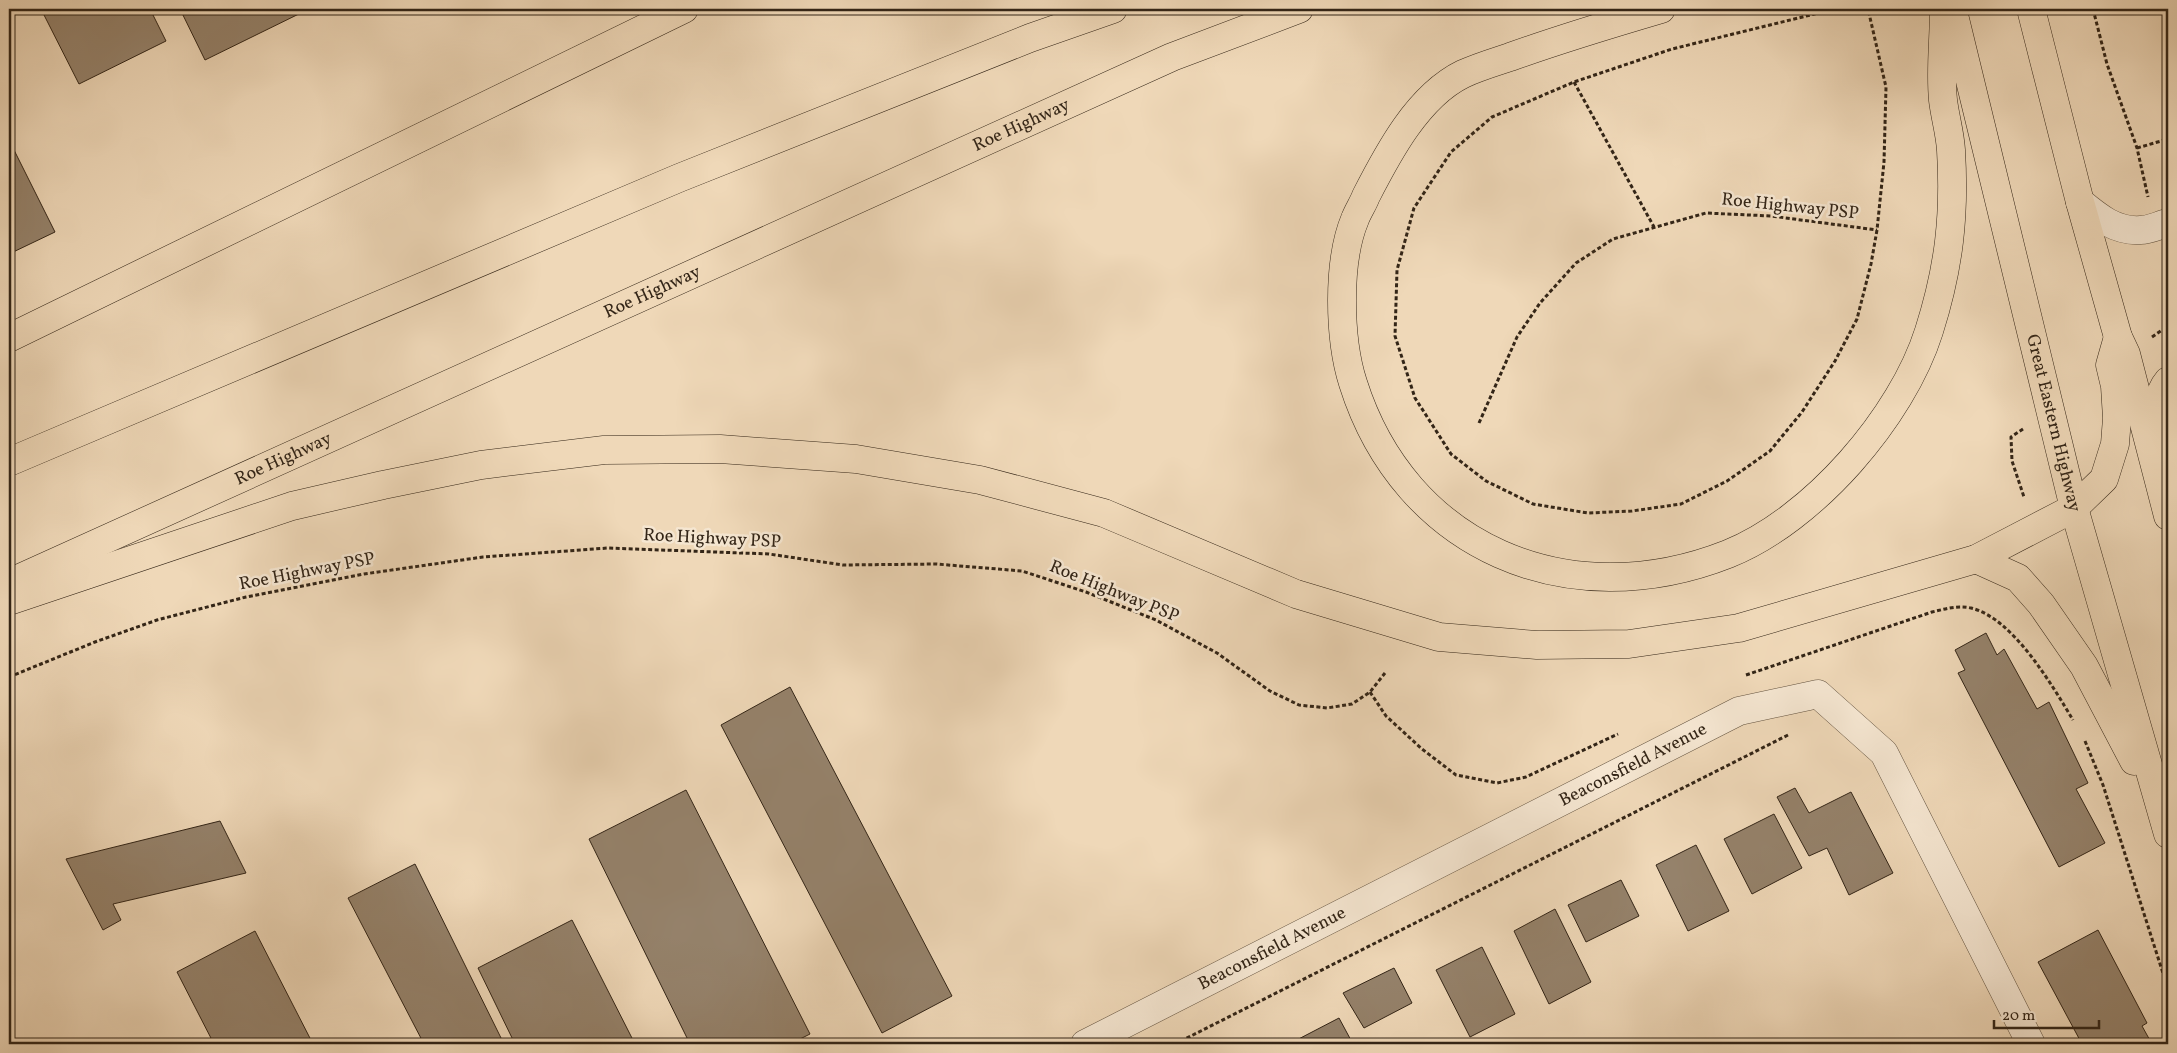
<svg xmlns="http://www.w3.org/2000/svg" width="2177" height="1053" font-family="Vollkorn,serif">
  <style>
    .building { fill: #95826b; stroke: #332517 }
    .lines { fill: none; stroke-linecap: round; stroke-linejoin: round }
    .minor-casing { stroke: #62523f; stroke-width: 29 }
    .highway-casing { stroke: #332517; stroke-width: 29 }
    .path { stroke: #332517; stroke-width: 3; stroke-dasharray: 4 2.5; stroke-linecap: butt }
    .minor { stroke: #f5e6d1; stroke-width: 28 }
    .highway { stroke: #efd8b8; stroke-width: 28 }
    .labels { text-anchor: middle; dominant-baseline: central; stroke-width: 5; stroke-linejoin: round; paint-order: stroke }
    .street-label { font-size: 18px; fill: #332517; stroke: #f5e6d1 }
  </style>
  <rect width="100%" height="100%" fill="#efd8b8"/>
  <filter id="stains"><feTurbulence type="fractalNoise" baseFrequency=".004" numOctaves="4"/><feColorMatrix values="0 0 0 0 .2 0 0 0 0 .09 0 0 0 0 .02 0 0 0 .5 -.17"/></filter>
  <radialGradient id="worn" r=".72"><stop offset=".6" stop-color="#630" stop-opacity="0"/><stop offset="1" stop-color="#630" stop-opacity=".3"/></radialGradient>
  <g class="building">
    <path d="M52,9H150L166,41L79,84L43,13Z"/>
    <path d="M180,9H309L205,60Z"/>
    <path d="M9,140L55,232L9,254Z"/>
    <path d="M1986,633L1997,655L2004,649L2037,709L2049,702L2088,783L2076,789L2105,843L2059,867L1958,673L1965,670L1955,650Z"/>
    <path d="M790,687L952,996L882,1033L721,725Z"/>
    <path d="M1795,788L1809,813L1851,792L1893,873L1849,895L1827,848L1809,856L1777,797Z"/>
    <path d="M686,790L810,1034L790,1044H690L589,839Z"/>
    <path d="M1774,814L1802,868L1752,894L1724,839Z"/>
    <path d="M220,821L246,873L113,904L121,920L103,930L66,859Z"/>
    <path d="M1696,845L1729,911L1688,931L1656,865Z"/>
    <path d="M415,864L504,1044H424L348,898Z"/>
    <path d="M1621,880L1639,916L1586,942L1568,905Z"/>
    <path d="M1555,909L1591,982L1549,1004L1514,931Z"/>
    <path d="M572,920L635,1044H515L478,968Z"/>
    <path d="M2098,930L2147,1023L2142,1026L2152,1044H2082L2038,962Z"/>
    <path d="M255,931L313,1044H214L177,972Z"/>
    <path d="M1482,947L1515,1014L1470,1037L1436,970Z"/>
    <path d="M1394,968L1412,1003L1364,1028L1343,993Z"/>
    <path d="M1339,1018L1353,1044H1289Z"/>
  </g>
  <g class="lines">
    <defs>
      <g id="minor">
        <path d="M2080,202C2098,217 2116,232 2141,230C2150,230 2159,225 2168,223"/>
        <path id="s1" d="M1085,1044L1739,711L1818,694L1884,753L2031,1044"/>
      </g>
      <g id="highway">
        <path d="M1661,9C1610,24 1560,39 1510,57C1495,62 1478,67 1463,74C1418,96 1388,153 1366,196C1363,204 1358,211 1355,219C1337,262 1339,339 1353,383C1405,548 1568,617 1728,554C1813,520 1902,417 1929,331C1949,268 1955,216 1951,150C1950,133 1945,117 1943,100C1940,71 1944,39 1944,9"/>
        <path d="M2031,9L2080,202L2118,337L2126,354L2168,516"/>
        <path id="s2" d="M1954,15L2074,508L2168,834"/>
        <path d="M9,338L684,9"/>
        <path d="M2155,442C2156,423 2155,396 2168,381"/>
        <path d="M9,462L679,178L1030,38L1113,9"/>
        <path d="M1976,559L2018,578L2041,604L2084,666L2134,761"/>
        <path id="s3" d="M9,583L1172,57L1299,9"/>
        <path d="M9,601L292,506L383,485L481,465L604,450L720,449L856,459L980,480L1104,513L1296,594L1439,637L1537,645L1629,644L1739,628L1976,559L2074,508L2104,479L2115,444L2117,418L2115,386L2110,365L2118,337"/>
      </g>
    </defs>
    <use href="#minor" class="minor-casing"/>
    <use href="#highway" class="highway-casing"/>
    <g class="path">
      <path d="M1835,9L1672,49L1574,82L1492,117L1451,152L1414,208L1397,270L1395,336L1415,398L1451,454L1486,481L1533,504L1588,513L1632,511L1681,504L1727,481L1770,451L1802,412L1835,361L1857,319L1871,264L1877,230L1884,162L1886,87L1868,9"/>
      <path d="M2093,9L2107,64L2137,148L2148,197"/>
      <path d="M1574,82L1654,227"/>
      <path d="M2137,148L2168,139"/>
      <path d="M2164,256L2168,267"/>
      <path d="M2152,337L2168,326"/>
      <path d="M1479,423L1517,337L1540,303L1576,263L1613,239L1706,213L1771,216L1877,230"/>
      <path d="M2023,429L2011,437L2012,461L2024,497"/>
      <path d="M1746,675L1932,612C1945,609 1957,605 1971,608C2013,618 2052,685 2073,720"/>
      <path d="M9,677L95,642L157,620L246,597L364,574L483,557L608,548L769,554L843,565L936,564L1022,571L1086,592L1156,620L1217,653L1270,691L1299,705L1327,708L1352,704L1370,692L1385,673"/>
      <path d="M1370,692L1386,716L1422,749L1456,775L1497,783L1526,777L1618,734"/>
      <path d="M2085,741L2103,785L2168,989"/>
      <path d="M1175,1044L1788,735"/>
    </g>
    <use href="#minor" class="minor"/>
    <use href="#highway" class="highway"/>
  </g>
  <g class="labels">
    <g class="street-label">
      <text stroke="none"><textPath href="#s3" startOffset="1111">Roe Highway</textPath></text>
      <text transform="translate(1790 207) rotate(6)">Roe Highway PSP</text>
      <text stroke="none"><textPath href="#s3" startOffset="706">Roe Highway</textPath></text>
      <text stroke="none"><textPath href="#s2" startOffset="420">Great Eastern Highway</textPath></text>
      <text stroke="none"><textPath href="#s3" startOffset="301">Roe Highway</textPath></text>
      <text transform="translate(712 539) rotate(3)">Roe Highway PSP</text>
      <text transform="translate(307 572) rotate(-11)">Roe Highway PSP</text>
      <text transform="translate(1114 592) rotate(22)">Roe Highway PSP</text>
      <text stroke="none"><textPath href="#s1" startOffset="615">Beaconsfield Avenue</textPath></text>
      <text stroke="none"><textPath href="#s1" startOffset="210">Beaconsfield Avenue</textPath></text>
    </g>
  </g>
  <rect width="2177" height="1053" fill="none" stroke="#efd8b8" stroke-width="30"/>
  <rect x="10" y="10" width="2157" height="1033" fill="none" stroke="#332517" stroke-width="2.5"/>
  <rect x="15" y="15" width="2147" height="1023" fill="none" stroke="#332517"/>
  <path d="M1994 1020v8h105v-8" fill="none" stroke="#332517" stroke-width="2.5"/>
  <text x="2002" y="1020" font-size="15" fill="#332517" stroke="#f5e6d1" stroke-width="4" paint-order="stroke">20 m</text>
  <rect width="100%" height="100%" filter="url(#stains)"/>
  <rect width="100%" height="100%" fill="url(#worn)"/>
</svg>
